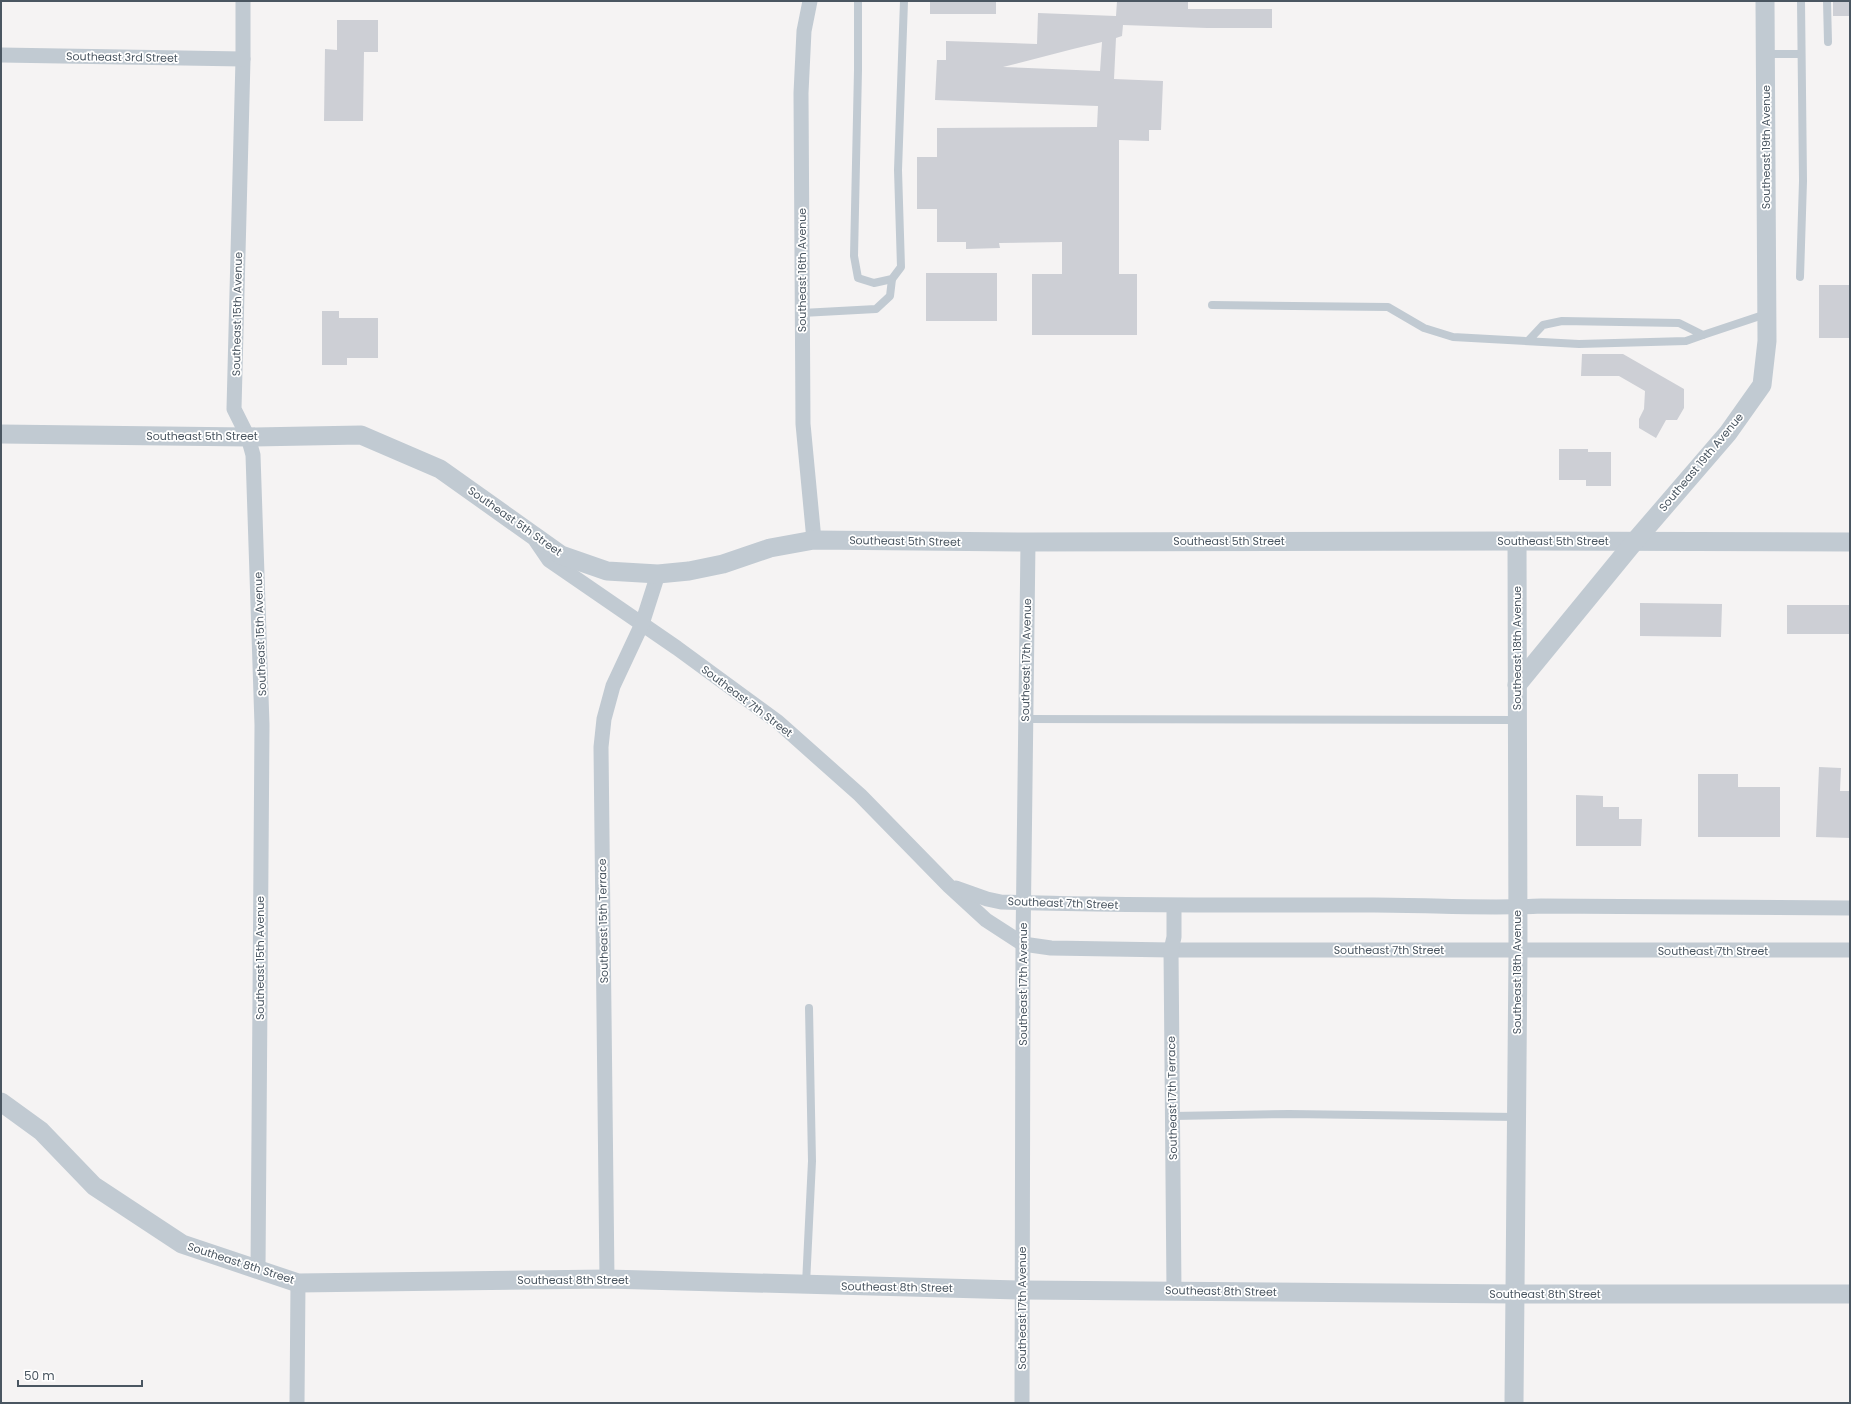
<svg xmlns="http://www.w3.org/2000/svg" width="1851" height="1404" font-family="Poppins,sans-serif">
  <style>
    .building { fill: #cdcfd5; fill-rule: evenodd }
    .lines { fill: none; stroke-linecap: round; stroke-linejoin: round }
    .service { stroke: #c1cad2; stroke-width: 8 }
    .minor { stroke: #c1cad2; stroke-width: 15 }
    .tertiary { stroke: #c1cad2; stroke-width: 19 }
    .labels { text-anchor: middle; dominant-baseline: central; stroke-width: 3.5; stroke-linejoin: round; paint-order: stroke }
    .street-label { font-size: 11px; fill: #4a5661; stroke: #fff }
  </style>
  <rect width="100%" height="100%" fill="#f5f3f3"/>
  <g class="building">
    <rect x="930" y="1" width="66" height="13"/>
    <path d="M1117,1H1188V9H1272V28H1207L1123,25L1122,36L1116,38L1114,79L1163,81L1161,130H1149V141L1119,140V274H1137V335H1032V274H1062V242L999,243L1000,248L966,249V242H937V209H917V157H937V128L1097,127L1098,106L935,100L937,60H946V41L1037,44L1038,13L1116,16ZM1102,42L1100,71L1003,67L1073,49Z"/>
    <rect x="1833" y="1" width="17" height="15"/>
    <path d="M337,20H378V52H364L363,121H324L325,49L337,50Z"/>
    <rect x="926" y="273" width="71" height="48"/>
    <rect x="1819" y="285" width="31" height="53"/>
    <path d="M322,311H339V318H378V358H347V365H322Z"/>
    <path d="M1582,354H1623L1684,389V408L1677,420H1666L1656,438L1639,428V419L1644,409L1645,391L1619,376H1581Z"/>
    <path d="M1559,449H1588V452H1611V486H1586V480H1559Z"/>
    <path d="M1640,603L1722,604L1721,637L1640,636Z"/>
    <rect x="1787" y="605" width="63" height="29"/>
    <path d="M1819,767L1841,768L1840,791H1850V838L1816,837Z"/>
    <path d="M1698,774H1738V787H1780V837H1698Z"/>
    <path d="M1576,795L1603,796V807H1619V819H1642L1641,846H1576Z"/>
  </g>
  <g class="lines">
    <g class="service">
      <path d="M858,1V70L854,256L858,278L874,283L892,279L901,267L898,170L904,1"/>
      <path d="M1827,1L1828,42"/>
      <path d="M1765,54H1801"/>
      <path d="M1800,277L1803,181L1801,1"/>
      <path d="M1212,305L1388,307L1424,328L1453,337L1579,344L1686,341L1703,335L1679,323L1562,321L1543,325L1528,341"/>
      <path d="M802,313L876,309L890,296L892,279"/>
      <path d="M1703,335L1766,314"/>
      <path d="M1025,719L1517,720"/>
      <path d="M1173,1116L1289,1114L1517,1117"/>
      <path d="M806,1284L812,1161L809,1008"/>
    </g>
    <g class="minor">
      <path d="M243,1V59L234,409L248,437L253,455L262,725L258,1270"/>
      <path d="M810,1L804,31L801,93L803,424L814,540"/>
      <path d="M1,55L243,59"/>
      <path d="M536,541L549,560L677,648L778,722L860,795L949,886L986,920L1023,944L1051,948L1171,950H1850"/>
      <path d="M956,888L987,899L1001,902C1126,906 1250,905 1374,905C1430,905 1486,909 1541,906L1850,908"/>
      <path d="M1174,906V937L1171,950L1174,1291"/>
      <path d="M607,1279L601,747L604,719L613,686L642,624L658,574"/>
      <path d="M297,1403L298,1283"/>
      <path d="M1022,1403L1023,944L1028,542"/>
    </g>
    <g class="tertiary">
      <path d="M1,434L248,437L361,435L440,469L561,555L607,571L658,574L689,571L723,564L770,548L814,540L1028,542L1517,541L1850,542"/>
      <path d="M1517,685L1635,541L1728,433L1762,385L1767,341L1765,1"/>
      <path d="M1,1102L41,1131L94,1186L182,1244L298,1283L607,1279L1022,1290L1515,1294H1850"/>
      <path d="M1514,1403L1518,951L1517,541"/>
    </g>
  </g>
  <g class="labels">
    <g class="street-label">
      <text transform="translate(122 57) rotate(1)">Southeast 3rd Street</text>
      <text transform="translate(1766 147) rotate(-90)">Southeast 19th Avenue</text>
      <text transform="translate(802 270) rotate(-90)">Southeast 16th Avenue</text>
      <text transform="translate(237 314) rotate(-89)">Southeast 15th Avenue</text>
      <text x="202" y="436">Southeast 5th Street</text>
      <text transform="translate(1701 462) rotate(-50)">Southeast 19th Avenue</text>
      <text transform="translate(515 521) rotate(35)">Southeast 5th Street</text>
      <text transform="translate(905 541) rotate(1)">Southeast 5th Street</text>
      <text x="1229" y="541">Southeast 5th Street</text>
      <text x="1553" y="541">Southeast 5th Street</text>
      <text transform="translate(260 634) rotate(-92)">Southeast 15th Avenue</text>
      <text transform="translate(1517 648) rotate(-90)">Southeast 18th Avenue</text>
      <text transform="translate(1026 660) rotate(-89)">Southeast 17th Avenue</text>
      <text transform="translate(747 701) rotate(37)">Southeast 7th Street</text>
      <text transform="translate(1063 903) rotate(2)">Southeast 7th Street</text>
      <text transform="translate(603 921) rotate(-91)">Southeast 15th Terrace</text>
      <text x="1389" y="950">Southeast 7th Street</text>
      <text x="1713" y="951">Southeast 7th Street</text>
      <text transform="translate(260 958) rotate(-90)">Southeast 15th Avenue</text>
      <text transform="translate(1517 972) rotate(-90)">Southeast 18th Avenue</text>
      <text transform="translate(1023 984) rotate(-90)">Southeast 17th Avenue</text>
      <text transform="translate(1172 1098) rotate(-91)">Southeast 17th Terrace</text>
      <text transform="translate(241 1263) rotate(18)">Southeast 8th Street</text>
      <text x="573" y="1280">Southeast 8th Street</text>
      <text transform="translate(897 1287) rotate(1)">Southeast 8th Street</text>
      <text transform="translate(1221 1291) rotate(1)">Southeast 8th Street</text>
      <text x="1545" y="1294">Southeast 8th Street</text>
      <text transform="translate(1022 1308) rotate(-90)">Southeast 17th Avenue</text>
    </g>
  </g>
  <rect width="1851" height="1404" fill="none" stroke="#4a5661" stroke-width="4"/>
  <path d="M18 1380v6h124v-6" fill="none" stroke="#4a5661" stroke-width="2"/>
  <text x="24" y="1380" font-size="12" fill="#4a5661" stroke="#ffffff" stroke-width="3" paint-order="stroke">50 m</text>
</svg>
